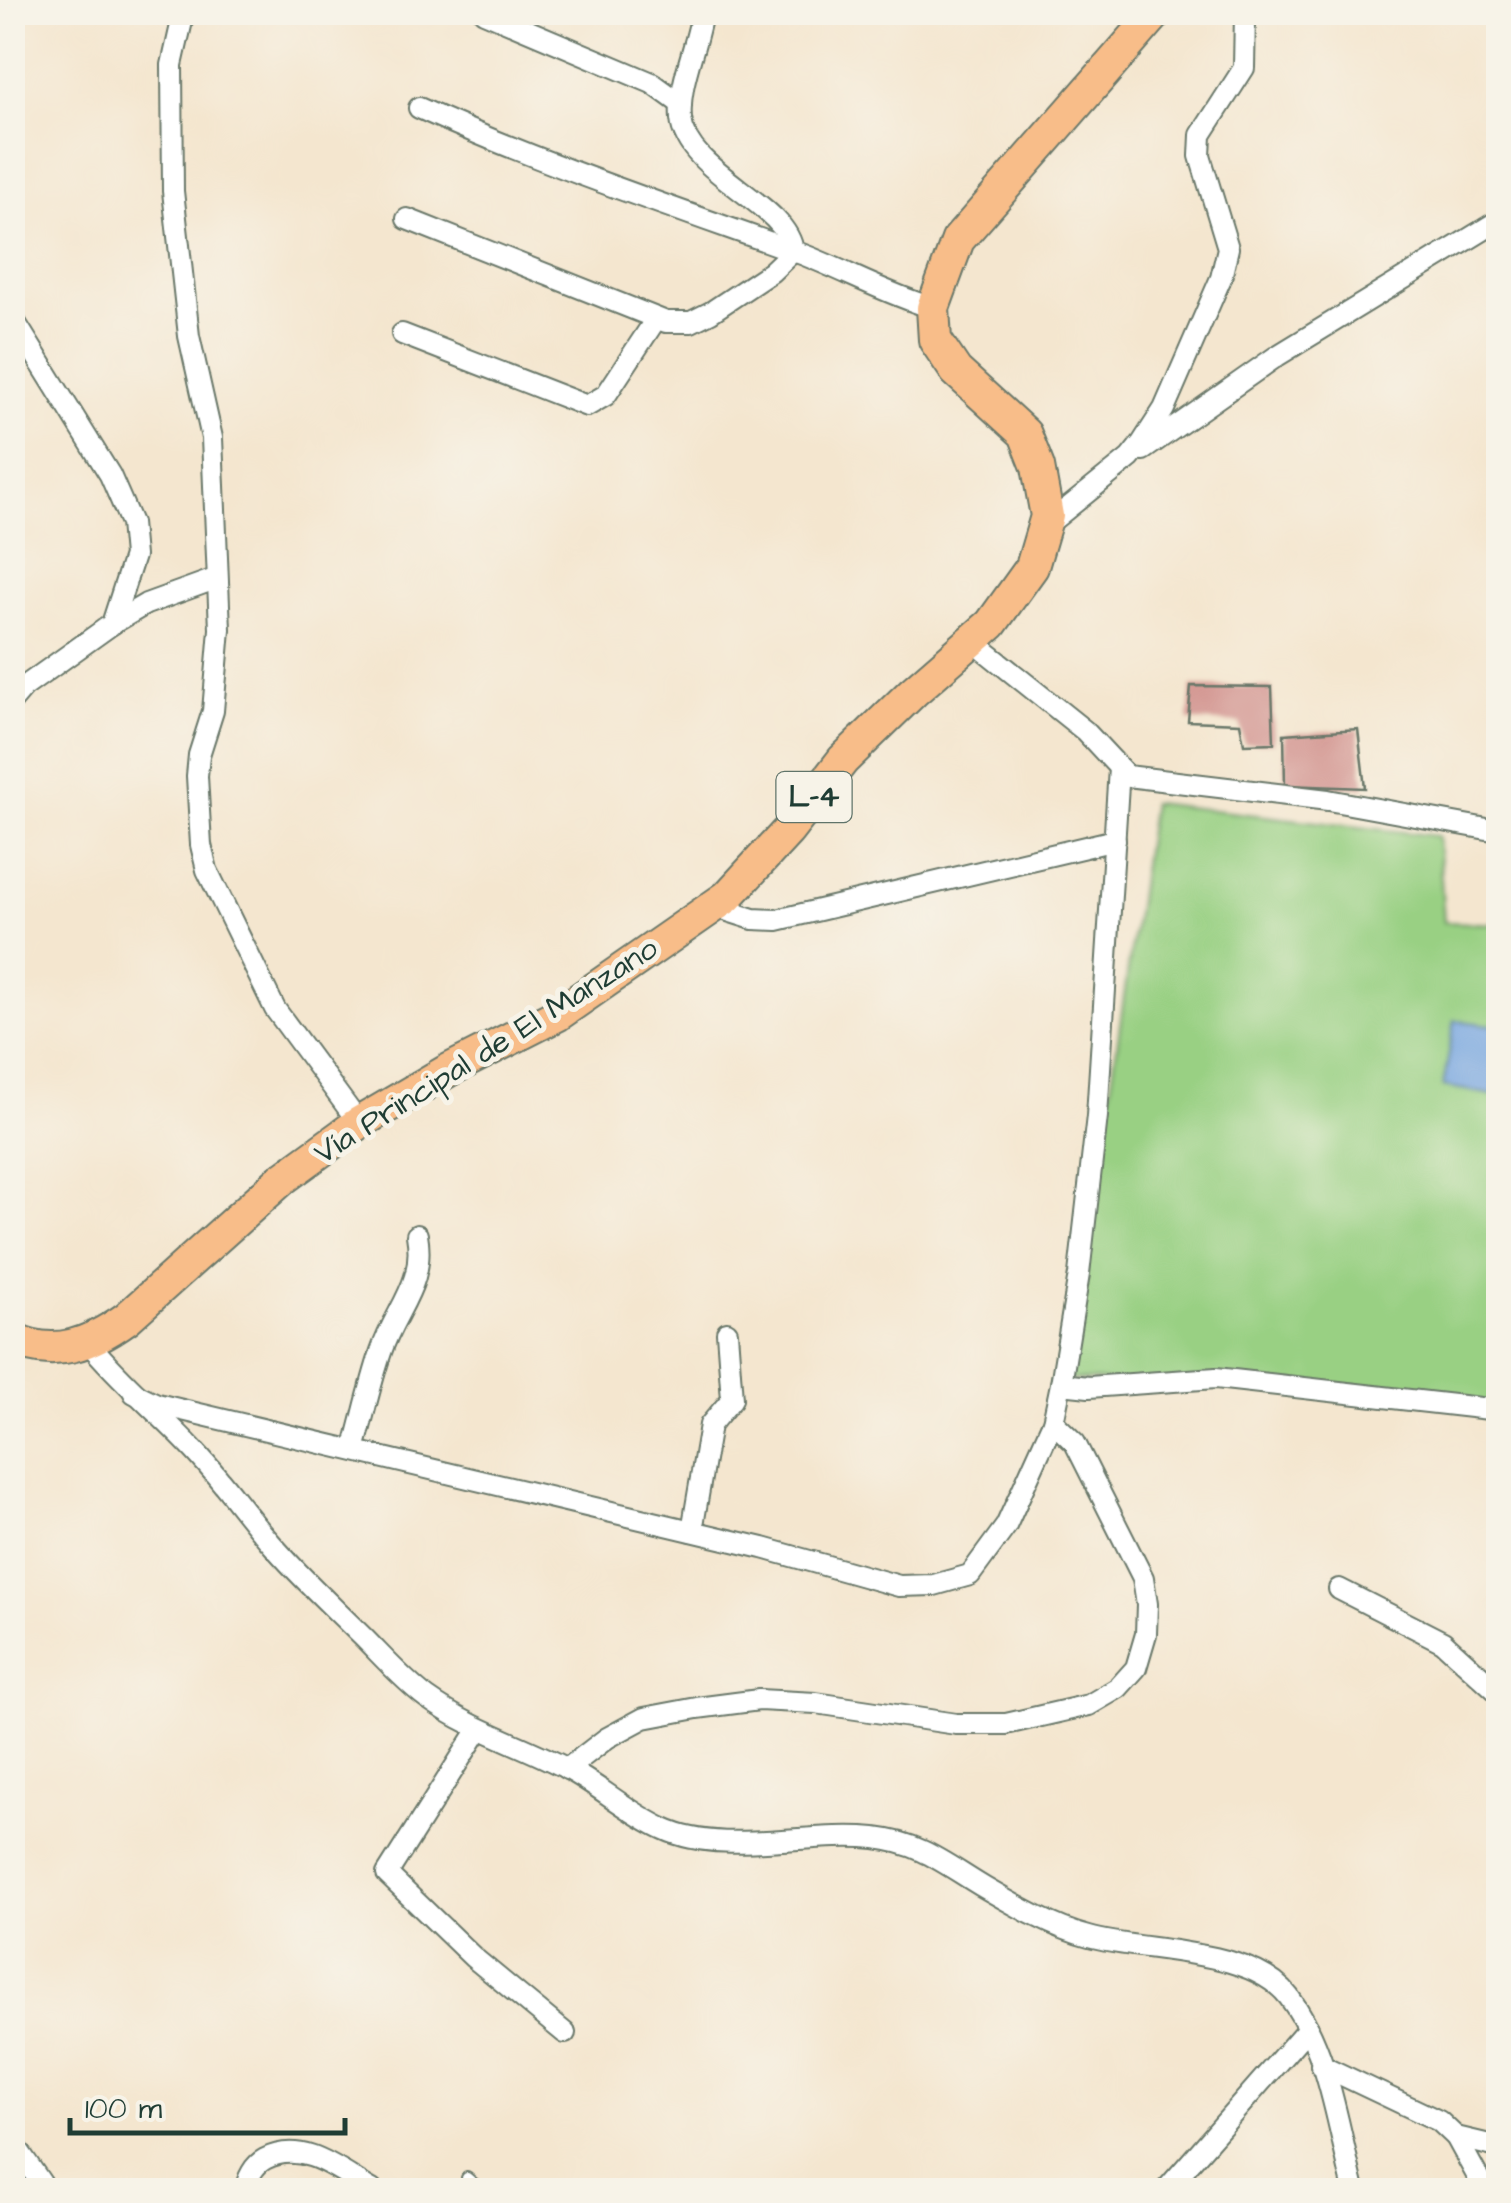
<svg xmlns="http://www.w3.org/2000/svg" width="1511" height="2203" font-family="'Architects Daughter',sans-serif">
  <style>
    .green { fill: #99d083; stroke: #5c865c; stroke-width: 2.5 }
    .water { fill: #76a5e0; stroke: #4a718a; stroke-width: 2.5 }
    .building { fill: #d2938e }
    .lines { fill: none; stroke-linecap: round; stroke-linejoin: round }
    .lane-casing { stroke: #6a786a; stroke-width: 14 }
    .street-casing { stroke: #6a786a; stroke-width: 24 }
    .primary-casing { stroke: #6a786a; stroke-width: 36 }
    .lane { stroke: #fff; stroke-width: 10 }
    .street { stroke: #fff; stroke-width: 20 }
    .primary { stroke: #f8bd89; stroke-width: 32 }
    .labels { text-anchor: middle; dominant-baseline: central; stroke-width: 10; stroke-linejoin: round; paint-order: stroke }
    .shield { fill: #f7f3e8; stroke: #60746a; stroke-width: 2.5 }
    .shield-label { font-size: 30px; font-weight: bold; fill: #1f3d34 }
    .street-label { font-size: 32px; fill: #1f3d34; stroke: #f7f3e8 }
  </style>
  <rect width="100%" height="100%" fill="#f7f3e8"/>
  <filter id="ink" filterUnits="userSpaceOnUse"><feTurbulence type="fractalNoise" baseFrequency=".01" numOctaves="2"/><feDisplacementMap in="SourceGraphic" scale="20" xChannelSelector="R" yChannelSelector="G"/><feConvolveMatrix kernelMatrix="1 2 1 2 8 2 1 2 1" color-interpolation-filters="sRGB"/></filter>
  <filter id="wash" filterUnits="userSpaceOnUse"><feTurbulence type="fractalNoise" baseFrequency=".0048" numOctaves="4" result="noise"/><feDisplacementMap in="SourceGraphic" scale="40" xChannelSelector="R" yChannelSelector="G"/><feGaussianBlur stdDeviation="2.25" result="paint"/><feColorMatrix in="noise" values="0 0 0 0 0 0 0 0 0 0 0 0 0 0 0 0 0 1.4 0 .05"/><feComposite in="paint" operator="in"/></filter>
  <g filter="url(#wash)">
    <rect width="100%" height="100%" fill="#f4e6cf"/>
    <path class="green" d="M1152,803L1438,836L1444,922L1498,924V1407L1419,1395L1058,1379L1086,1261Z"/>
    <path class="water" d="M1455,1020L1498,1026V1096L1443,1086Z"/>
    <g id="blocks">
      <g class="building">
        <path d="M1191,686L1272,687L1274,743L1244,744L1240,723L1188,721Z"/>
        <path d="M1358,729L1365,788L1285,785L1284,734Z"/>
      </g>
    </g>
  </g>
  <g filter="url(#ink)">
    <use href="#blocks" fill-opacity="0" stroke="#6a786a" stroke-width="2.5"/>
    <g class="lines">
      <defs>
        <path id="lane" d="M467,2178L481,2190"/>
        <g id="street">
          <path d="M184,12L172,65L173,191L189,336L212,438L220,629L213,711L199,755L197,776L201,845L207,870L275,1009L359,1123"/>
          <path d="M484,12L652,83L681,104"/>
          <path d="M419,108C542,164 671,207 799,253C844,270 886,294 933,308"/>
          <path d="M407,219L666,322H691L711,312L771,272L793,251C787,203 686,173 681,119C678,83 697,47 702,12"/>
          <path d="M12,317L110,475L131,523L134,556L112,624"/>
          <path d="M402,334L587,406L606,395L656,319"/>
          <path d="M1143,450L1277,356L1498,221"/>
          <path d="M1043,528L1130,458L1142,443L1164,409L1221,278L1228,248L1200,156L1201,135L1244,68L1245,12"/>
          <path d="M986,628L978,636L985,651L1085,731L1127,776L1328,800L1498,831"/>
          <path d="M12,701L24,687L112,624L146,604L215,579"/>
          <path d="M727,897L728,911L753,919L777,920L1115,840"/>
          <path d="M88,1342C120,1381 157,1411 191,1447C220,1477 243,1511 270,1542C298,1575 331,1605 362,1636C383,1657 403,1680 427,1698C470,1729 520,1744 566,1768C600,1786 629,1813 664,1829C721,1856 811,1831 875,1838C922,1843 946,1865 985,1888C1016,1906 1054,1928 1089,1937C1146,1953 1251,1947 1289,1997C1329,2050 1338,2128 1354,2190"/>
          <path d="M1061,1384L1089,1387L1216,1378L1498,1410"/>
          <path d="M134,1393L157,1404L763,1548L899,1586L934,1585L970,1575L1006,1526L1053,1422L1061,1384L1079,1274L1097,1116L1119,768"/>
          <path d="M354,1450C363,1418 370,1384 381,1352C395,1309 426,1284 417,1235"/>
          <path d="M692,1531L710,1425L732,1399L727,1332"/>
          <path d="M1339,1589L1443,1642L1498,1692"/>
          <path d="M479,1729L387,1874L474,1958L565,2033"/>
          <path d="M567,1769L607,1738L644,1718L697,1708L759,1700L816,1703L956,1724H1006L1089,1705L1118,1688L1136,1668L1146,1634L1147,1604L1143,1578L1075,1443L1053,1422"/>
          <path d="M1321,2065L1439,2121L1456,2137L1485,2190"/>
          <path d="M1456,2137L1498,2147"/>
          <path d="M12,2141L46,2190"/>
          <path d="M246,2190C247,2178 254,2165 265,2159C303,2139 339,2171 372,2190"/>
          <path d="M1166,2190L1308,2028"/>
        </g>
        <path id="primary" d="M12,1338C54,1360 92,1343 127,1318L282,1179L359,1123L449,1070L557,1015L727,897L788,831L843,760L913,692L991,624L1032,567L1047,516L1038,467L1025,434L956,371L935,340L933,308L958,240L1157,12"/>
      </defs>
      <use href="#lane" class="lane-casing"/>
      <use href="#street" class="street-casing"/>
      <use href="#primary" class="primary-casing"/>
      <use href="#lane" class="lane"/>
      <use href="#street" class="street"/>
      <use href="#primary" class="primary"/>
    </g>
  </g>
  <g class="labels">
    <rect class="shield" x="776.5" y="772" width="75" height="50" rx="8"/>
    <g class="shield-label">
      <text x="814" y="797">L-4</text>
    </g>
    <g class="street-label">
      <text transform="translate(486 1051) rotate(-32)">Vía Principal de El Manzano</text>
    </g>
  </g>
  <rect width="1511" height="2203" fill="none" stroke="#f7f3e8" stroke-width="50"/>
  <path d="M70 2118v15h275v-15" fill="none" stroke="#1f3d34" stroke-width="5"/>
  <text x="85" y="2118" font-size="30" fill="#1f3d34" stroke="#f7f3e8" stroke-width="8" paint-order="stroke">100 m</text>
</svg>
